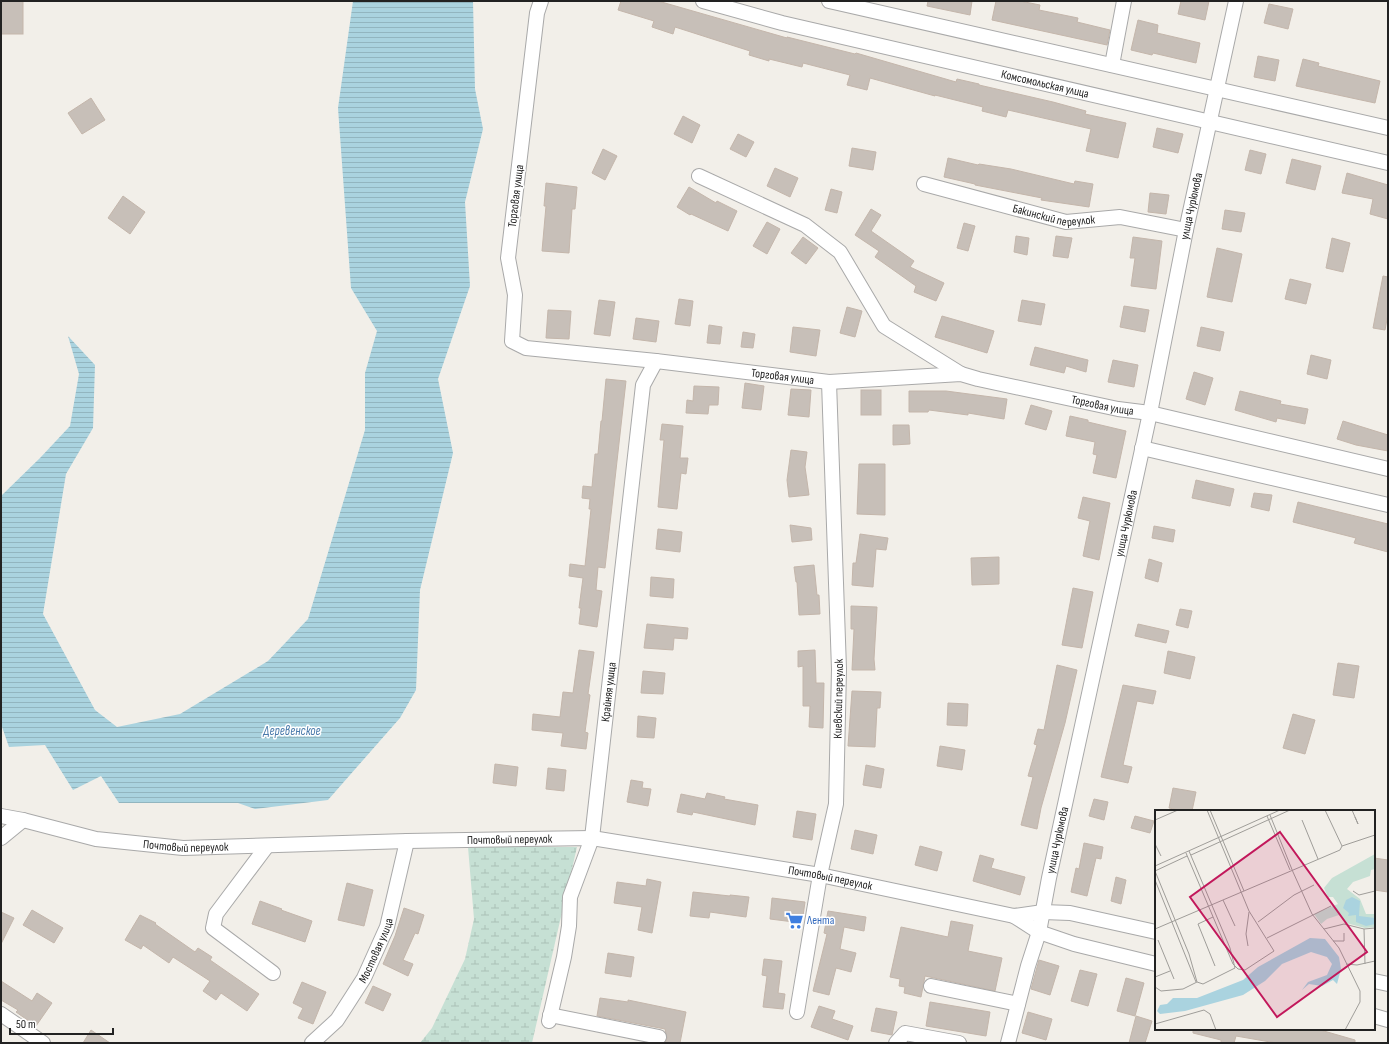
<svg xmlns="http://www.w3.org/2000/svg" width="1389" height="1044" font-family="'Sofia Sans Condensed',sans-serif">
  <style>
    .wetland { fill: url(#wetland-marsh) }
    .water { fill: url(#water-rules) }
    .building { fill: #c7bfb8; stroke: #c4b6ab }
    .lines { fill: none; stroke-linecap: round; stroke-linejoin: round }
    .minor-casing { stroke: #a9a9a9; stroke-width: 16 }
    .minor { stroke: #fff; stroke-width: 14 }
    .labels { text-anchor: middle; dominant-baseline: central; stroke-width: 3; stroke-linejoin: round; paint-order: stroke }
    .street-label { font-size: 12px; fill: #222; stroke: #fff }
    .shop-label { font-size: 12px; fill: #366cbe; stroke: #fff; text-anchor: start }
    .water-label { font-size: 13px; font-style: italic; fill: #4a7aab; stroke: #fff }
    .inset-road { fill: none; stroke: #9f9d99; stroke-width: 1 }
    .view { fill: #c2185b; fill-opacity: 0.15; stroke: #c2185b; stroke-width: 2 }
    .inset-edge { fill: none; stroke: #222; stroke-width: 2 }
  </style>
  <defs>
    <pattern id="wetland-marsh" width="20" height="14" patternUnits="userSpaceOnUse"><rect width="20" height="14" fill="#c6e0d4"/><path d="M1 5h8M5 5V1M11 12h8M15 12V8" fill="none" stroke="#aac0b6"/></pattern>
    <pattern id="water-rules" width="6" height="5" patternUnits="userSpaceOnUse"><rect width="6" height="5" fill="#aad3df"/><path d="M0 2.5h6" fill="none" stroke="#92b5bf"/></pattern>
  </defs>
  <rect width="100%" height="100%" fill="#f2efe9"/>
  <path class="wetland" d="M468,847H577L532,1043H420L432,1028L465,959L474,919Z"/>
  <path class="water" d="M353,1H473L475,89L483,129L465,202L470,286L438,379L453,453L420,590L416,690L400,718L328,800L255,809L238,803H119L101,776L73,790L45,745L9,747L1,724V496L40,458L70,426L79,374L68,336L95,365L93,428L66,474L43,614L95,710L117,727L180,714L268,661L308,619L365,430V373L377,331L351,288L338,108Z"/>
  <g class="building">
    <rect x="1" y="1" width="22" height="33"/>
    <path d="M621,1H658L787,38V37L855,54L856,53L956,82L957,79L979,84V85L1053,102L1086,111L1085,114L1126,123L1118,158L1086,151L1091,129L1008,110L1006,117L982,111L983,107L935,95V96L870,78L867,90L847,85L850,75L803,63L802,67L769,59V61L749,55L750,51L675,27L673,34L652,27L654,21L618,10Z"/>
    <path d="M928,1H972L970,15L927,6Z"/>
    <path d="M996,1H1020L1040,5L1039,10L1078,18L1077,22L1110,30L1107,45L992,20Z"/>
    <path d="M1181,1H1209L1205,20L1178,14Z"/>
    <path d="M1269,4L1293,9L1288,29L1264,23Z"/>
    <path d="M1138,20L1158,25L1157,33L1200,43L1196,63L1153,53L1152,55L1131,50Z"/>
    <path d="M1258,56L1279,60L1275,81L1254,77Z"/>
    <path d="M1303,59L1319,63L1318,66L1380,81L1375,103L1296,86Z"/>
    <path d="M91,98L105,120L82,134L68,113Z"/>
    <path d="M683,116L700,125L692,143L674,134Z"/>
    <path d="M1157,128L1183,134L1178,153L1153,147Z"/>
    <path d="M738,134L754,142L746,157L730,149Z"/>
    <path d="M852,148L876,152L873,170L849,166Z"/>
    <path d="M603,149L617,156L605,180L592,173Z"/>
    <path d="M1250,150L1266,154L1261,174L1245,170Z"/>
    <path d="M948,158L978,165L979,164L1011,169L1074,184L1075,181L1093,184L1089,207L1041,200L1042,198L975,185V184L944,177Z"/>
    <path d="M1292,159L1321,166L1315,190L1286,183Z"/>
    <path d="M775,168L798,178L790,197L767,186Z"/>
    <path d="M1347,173L1388,185V219L1370,214L1373,199L1342,193Z"/>
    <path d="M546,183L577,187L575,209H572L569,253L542,251L546,206H544Z"/>
    <path d="M689,187L716,203L717,201L737,211L728,231L691,214L690,215L677,207Z"/>
    <path d="M831,189L842,192L837,213L825,210Z"/>
    <path d="M1150,193L1169,195L1166,214L1148,212Z"/>
    <path d="M123,196L145,212L130,234L108,218Z"/>
    <path d="M871,209L881,215L871,231L914,261L910,267L944,283L936,301L914,292L916,286L875,257L879,251L855,235Z"/>
    <path d="M1225,210L1245,213L1241,232L1222,229Z"/>
    <path d="M767,222L780,229L767,254L753,246Z"/>
    <path d="M964,223L975,226L968,251L957,248Z"/>
    <path d="M1016,236L1029,238L1027,255L1014,252Z"/>
    <path d="M1056,236L1072,238L1068,258L1053,256Z"/>
    <path d="M803,237L818,248L806,264L791,253Z"/>
    <path d="M1133,237L1162,241L1156,289L1131,286L1135,258H1130Z"/>
    <path d="M1332,238L1350,243L1343,272L1326,268Z"/>
    <path d="M1217,248L1242,254L1232,302L1207,297Z"/>
    <path d="M1383,276L1388,277V314L1385,330L1373,328Z"/>
    <path d="M1290,279L1311,284L1306,304L1285,299Z"/>
    <path d="M679,299L693,301L690,326L675,324Z"/>
    <path d="M599,300L615,302L610,336L594,334Z"/>
    <path d="M1022,300L1045,304L1041,325L1018,321Z"/>
    <path d="M1124,306L1149,310L1145,332L1120,327Z"/>
    <path d="M847,307L862,311L855,337L840,333Z"/>
    <path d="M548,310L571,311L569,339L546,338Z"/>
    <path d="M942,316L994,331L987,353L935,337Z"/>
    <path d="M636,318L659,321L656,342L633,339Z"/>
    <path d="M709,325L722,327L720,344L707,343Z"/>
    <path d="M793,327L820,330L816,356L790,352Z"/>
    <path d="M1201,327L1224,332L1220,351L1197,346Z"/>
    <path d="M743,332L755,334L753,348L741,347Z"/>
    <path d="M1035,347L1088,360L1086,372L1066,366L1064,373L1030,365Z"/>
    <path d="M1311,355L1331,360L1327,379L1307,374Z"/>
    <path d="M1113,360L1138,365L1134,387L1108,382Z"/>
    <path d="M1194,372L1213,378L1205,405L1186,399Z"/>
    <path d="M606,379L626,381L605,568L598,567L596,590L602,591L597,627L579,624L581,608H579L583,578L569,576L570,564L585,566L591,509H589L590,499L582,498L583,486L592,487L595,454H598L601,421H602Z"/>
    <path d="M745,383L764,386L761,410L742,408Z"/>
    <path d="M694,386L719,387L718,405H709L708,414L686,413L687,400L693,401Z"/>
    <path d="M791,389L811,390L809,417L788,415Z"/>
    <rect x="861" y="390" width="20" height="25"/>
    <path d="M909,391H946L1007,399L1004,419L968,413V415L929,410L928,412H909Z"/>
    <path d="M1240,391L1281,401L1280,404L1308,409L1305,424L1277,418L1276,422L1235,410Z"/>
    <path d="M1031,405L1052,411L1046,430L1025,424Z"/>
    <path d="M1070,416L1088,420V422L1126,431L1116,478L1093,473L1097,455L1093,454L1095,442L1066,436Z"/>
    <path d="M1343,421L1388,435V451L1356,445L1337,439Z"/>
    <path d="M662,424L683,426L680,458H688L686,474L681,473L677,509L658,507L664,440H660Z"/>
    <path d="M893,425H909L910,444L893,445Z"/>
    <path d="M791,450L807,452L805,467L809,495L789,497L787,480Z"/>
    <path d="M859,464H885V515L857,514Z"/>
    <path d="M1196,480L1234,489L1230,506L1192,498Z"/>
    <path d="M1254,493L1272,495L1269,511L1251,507Z"/>
    <path d="M1083,497L1110,503L1099,560L1083,556L1090,521L1078,518Z"/>
    <path d="M1298,502L1388,524V552L1354,543L1356,538L1293,522Z"/>
    <path d="M790,525L811,528L812,540L792,542Z"/>
    <path d="M1154,526L1175,530L1173,542L1152,538Z"/>
    <path d="M658,529L682,532L680,552L656,549Z"/>
    <path d="M860,534L888,538L886,550L876,549L873,587L852,585L853,563H856Z"/>
    <path d="M999,557V584L972,585L971,558Z"/>
    <path d="M1149,559L1162,563L1158,582L1145,578Z"/>
    <path d="M814,565L817,595H819L820,614L799,615L797,582H796L794,567Z"/>
    <path d="M651,577L674,579L673,598L650,596Z"/>
    <path d="M1073,588L1093,592L1082,648L1062,645Z"/>
    <path d="M851,606L877,607L874,659L875,670H852L854,629H851Z"/>
    <path d="M1180,609L1192,611L1188,628L1176,625Z"/>
    <path d="M647,624L688,628L687,639L674,638L673,650L644,648Z"/>
    <path d="M1138,624L1169,631L1166,643L1135,636Z"/>
    <path d="M579,650L594,652L588,694L590,695L585,732L588,733L586,749L561,746L563,733L532,730L533,714L560,717L563,692L573,693Z"/>
    <path d="M815,650L816,683H824L823,728L809,727L810,706H803V666L798,667V651Z"/>
    <path d="M1168,651L1195,657L1190,679L1164,673Z"/>
    <path d="M1338,663L1359,666L1354,698L1333,695Z"/>
    <path d="M1057,665L1077,670L1065,723L1041,808L1037,829L1021,825L1033,777L1028,776L1037,745L1034,744L1038,729L1044,730Z"/>
    <path d="M643,671L665,673L663,694L641,693Z"/>
    <path d="M1123,685L1156,691L1153,704L1137,701L1123,765L1132,767L1128,783L1101,777Z"/>
    <path d="M852,691L881,692L880,708H877L875,747L848,746Z"/>
    <path d="M948,703L968,704L967,726L947,725Z"/>
    <path d="M1293,714L1315,720L1305,754L1283,748Z"/>
    <path d="M638,716L656,718L654,738L637,737Z"/>
    <path d="M940,746L965,750L962,770L937,766Z"/>
    <path d="M495,764L518,767L516,786L493,783Z"/>
    <path d="M866,765L884,769L881,788L863,785Z"/>
    <path d="M548,768L566,770L564,791L546,789Z"/>
    <path d="M631,780L643,782L642,788L651,789L648,806L627,802Z"/>
    <path d="M1173,788L1196,792L1192,811H1183L1169,808Z"/>
    <path d="M707,793L725,797L724,799L758,805L755,825L693,812L692,815L677,812L681,794L705,799Z"/>
    <path d="M1094,799L1108,802L1104,820L1089,816Z"/>
    <path d="M797,811L816,814L812,840L793,837Z"/>
    <path d="M1135,816L1154,821L1150,833L1131,828Z"/>
    <path d="M855,830L877,835L873,854L851,849Z"/>
    <path d="M1084,843L1103,847L1101,859L1096,858L1087,896L1071,892L1076,868L1079,869Z"/>
    <path d="M920,846L942,852L937,871L915,865Z"/>
    <path d="M980,855L994,859L991,868L1025,877L1020,895L973,881Z"/>
    <path d="M1374,858L1388,860V892L1374,890Z"/>
    <path d="M1116,877L1126,880L1121,904L1111,901Z"/>
    <path d="M647,879L661,882L652,933L638,930L642,907L614,903L617,882L646,886Z"/>
    <path d="M347,883L373,890L364,926L338,920Z"/>
    <path d="M693,892L730,896V895L749,897L746,917L710,912L709,918L690,916Z"/>
    <path d="M772,898L805,902L802,923L770,919Z"/>
    <path d="M260,901L282,909L281,910L312,921L305,942L252,924Z"/>
    <path d="M404,908L424,915L418,934L415,933L403,960L413,964L408,976L383,964L395,936Z"/>
    <path d="M32,910L63,928L54,943L23,925Z"/>
    <path d="M828,911L866,917L864,931L844,927L840,949L856,953L851,972L836,968L829,995L813,991L827,934L824,933Z"/>
    <path d="M1,912L14,918L1,944Z"/>
    <path d="M140,915L156,923L155,924L195,952L198,948L212,957L210,960L259,994L247,1011L221,993L216,1000L203,991L210,981L173,957L169,963L143,945L141,949L125,940Z"/>
    <path d="M951,921L973,925L968,951L1002,958L995,991L925,976L921,997L904,993L905,987L899,986L900,979L890,977L901,927L948,937Z"/>
    <path d="M608,953L634,957L631,977L605,973Z"/>
    <path d="M764,959L782,961L778,993L785,994L783,1009L763,1007L767,976L762,975Z"/>
    <path d="M1039,960L1059,966L1050,995L1031,989Z"/>
    <path d="M1080,970L1097,974L1088,1006L1071,1001Z"/>
    <path d="M1126,978L1144,983L1135,1016L1117,1011Z"/>
    <path d="M1,981L32,1001L37,993L52,1003L36,1026L16,1012L18,1010L1,1000Z"/>
    <path d="M302,982L326,992L313,1024L298,1018L303,1008L293,1003Z"/>
    <path d="M373,986L391,994L383,1011L365,1003Z"/>
    <path d="M600,998L628,1002V1000L686,1012L680,1043H665L667,1038L665,1029L597,1016Z"/>
    <path d="M930,1002L990,1012L986,1036L926,1026Z"/>
    <path d="M819,1006L835,1011L832,1019L853,1026L848,1040L811,1027Z"/>
    <path d="M876,1008L897,1012L892,1035L871,1031Z"/>
    <path d="M1028,1012L1052,1019L1046,1040L1022,1033Z"/>
    <path d="M1136,1016L1152,1021L1145,1043H1129Z"/>
    <path d="M1193,1029H1317L1355,1040V1043H1276L1236,1036L1234,1043H1221V1040L1193,1033Z"/>
    <path d="M91,1030L110,1043H83Z"/>
  </g>
  <g class="lines">
    <defs>
      <g id="minor">
        <path id="s1" d="M541,1L537,13L508,258L515,295L512,341L526,348L656,361L829,382L961,374L978,379L1118,409L1150,413L1388,469"/>
        <path id="s2" d="M703,1L782,23L1388,163"/>
        <path d="M829,1L1388,128"/>
        <path d="M1112,65L1124,1"/>
        <path d="M699,176L805,225L840,252L884,326L961,374"/>
        <path id="s3" d="M924,184L1066,222L1120,217L1186,230"/>
        <path d="M1142,448L1388,505"/>
        <path id="s4" d="M1,816L23,820L96,839L183,848L407,841L592,838L820,875L1014,916L1043,912L1070,913L1156,932"/>
        <path d="M1,838L23,820"/>
        <path d="M267,846L216,914L213,928L273,973"/>
        <path d="M1014,916L1039,932L1074,944L1156,964"/>
        <path d="M1374,981L1388,984"/>
        <path d="M931,986L1018,1004"/>
        <path id="s5" d="M797,1012L820,875L836,804L839,669L829,382"/>
        <path d="M1,1014L43,1043"/>
        <path d="M550,1015L659,1037"/>
        <path d="M1374,1016L1388,1020"/>
        <path id="s6" d="M549,1021L564,957L569,926L570,897L592,838L643,385L656,361"/>
        <path id="s7" d="M312,1043L337,1020L364,978L387,927L407,841"/>
        <path d="M896,1043L905,1033L959,1043"/>
        <path id="s8" d="M1008,1043L1028,966L1039,932L1049,878L1150,413L1186,230L1236,1"/>
      </g>
    </defs>
    <use href="#minor" class="minor-casing"/>
    <use href="#minor" class="minor"/>
  </g>
  <defs>
    <symbol id="supermarket-bare" viewBox="-9 -9 18 18"><path d="M-6-5.5h2.5l.6 2H6L4.5 2H-2.5L-4.4-4H-6ZM-1.5 3.2a1.3 1.3 0 1 0 .1 0ZM3 3.2a1.3 1.3 0 1 0 .1 0Z" fill="#3f7fe0" stroke="#fff" stroke-width="2.5" paint-order="stroke"/></symbol>
  </defs>
  <g fill-rule="evenodd">
    <use href="#supermarket-bare" x="782" y="908" width="25" height="25"/>
  </g>
  <g class="labels">
    <g class="street-label">
      <text stroke="none"><textPath href="#s2" startOffset="352">Комсомольская улица</textPath></text>
      <text transform="translate(516 196) rotate(-83)">Торговая улица</text>
      <text stroke="none"><textPath href="#s8" startOffset="857">улица Чурюмова</textPath></text>
      <text stroke="none"><textPath href="#s3" startOffset="134">Бакинский переулок</textPath></text>
      <text stroke="none"><textPath href="#s1" startOffset="617">Торговая улица</textPath></text>
      <text stroke="none"><textPath href="#s1" startOffset="941">Торговая улица</textPath></text>
      <text stroke="none"><textPath href="#s8" startOffset="533">улица Чурюмова</textPath></text>
      <text stroke="none"><textPath href="#s6" startOffset="336">Крайняя улица</textPath></text>
      <text stroke="none"><textPath href="#s5" startOffset="317">Киевский переулок</textPath></text>
      <text stroke="none"><textPath href="#s4" startOffset="512">Почтовый переулок</textPath></text>
      <text stroke="none"><textPath href="#s8" startOffset="209">улица Чурюмова</textPath></text>
      <text stroke="none"><textPath href="#s4" startOffset="188">Почтовый переулок</textPath></text>
      <text stroke="none"><textPath href="#s4" startOffset="836">Почтовый переулок</textPath></text>
      <text stroke="none"><textPath href="#s7" startOffset="114">Мостовая улица</textPath></text>
    </g>
    <g class="shop-label">
      <text x="807" y="920">Лента</text>
    </g>
    <g class="water-label">
      <text x="292" y="731">Деревенское</text>
    </g>
  </g>
  <g transform="translate(1155 810)">
    <rect width="220" height="220" fill="#f2efe9"/>
    <path d="M220,44V59L216,60L215,66L198,72L192,79L205,89L211,104H220V117L210,118L191,113L187,106L184,105L172,109L166,114L159,104L183,94L178,87H173L169,78L177,68Z" fill="#c6e0d4"/>
    <path d="M197,87L205,91L204,106L220,108V114L211,116L201,112V105L193,106L194,103L188,98L191,90ZM155,128L170,129L184,147L186,159L182,174L178,170L167,176L154,174L147,180L153,172L172,165L177,154L172,147L156,142L127,154L110,171L88,185L30,201L5,204L2,201L5,195L12,194L18,188H42L88,170L103,157Z" fill="#aad3df"/>
    <path class="inset-road" d="M55,0L89,81M170,0L187,36M197,0L203,14L200,7M115,5L138,62L157,104L184,138L205,181V192L190,220M112,6L135,60M0,10L23,0M147,10L163,49M0,34L6,46M31,43L78,154L83,159L90,160L119,141L94,101L52,0M36,45L135,0M0,56L125,0M0,61L32,46M0,61L34,144L42,172M0,70L41,172M198,81L204,85L220,81M68,90L80,116M58,107L43,114L60,156M103,112L139,85L159,75M0,119L185,40L187,36L220,25M169,119L189,114L209,119L220,118M209,119L210,154M112,128L176,96M3,130L19,169M178,131H189V123M93,136L91,124L94,102M191,154L202,155L220,151M0,167L15,161M0,177L6,181L28,179L42,172L48,174L80,158L75,138L34,41M0,214L49,200L55,204L61,220"/>
    <path class="view" d="M125,22L212,142L122,207L35,87Z"/>
    <rect width="220" height="220" class="inset-edge"/>
  </g>
  <rect width="1389" height="1044" fill="none" stroke="#222222" stroke-width="4"/>
  <path d="M10 1028v6h103v-6" fill="none" stroke="#222222" stroke-width="2"/>
  <text x="16" y="1028" font-size="12" fill="#222222" stroke="#ffffff" stroke-width="3" paint-order="stroke">50 m</text>
</svg>
